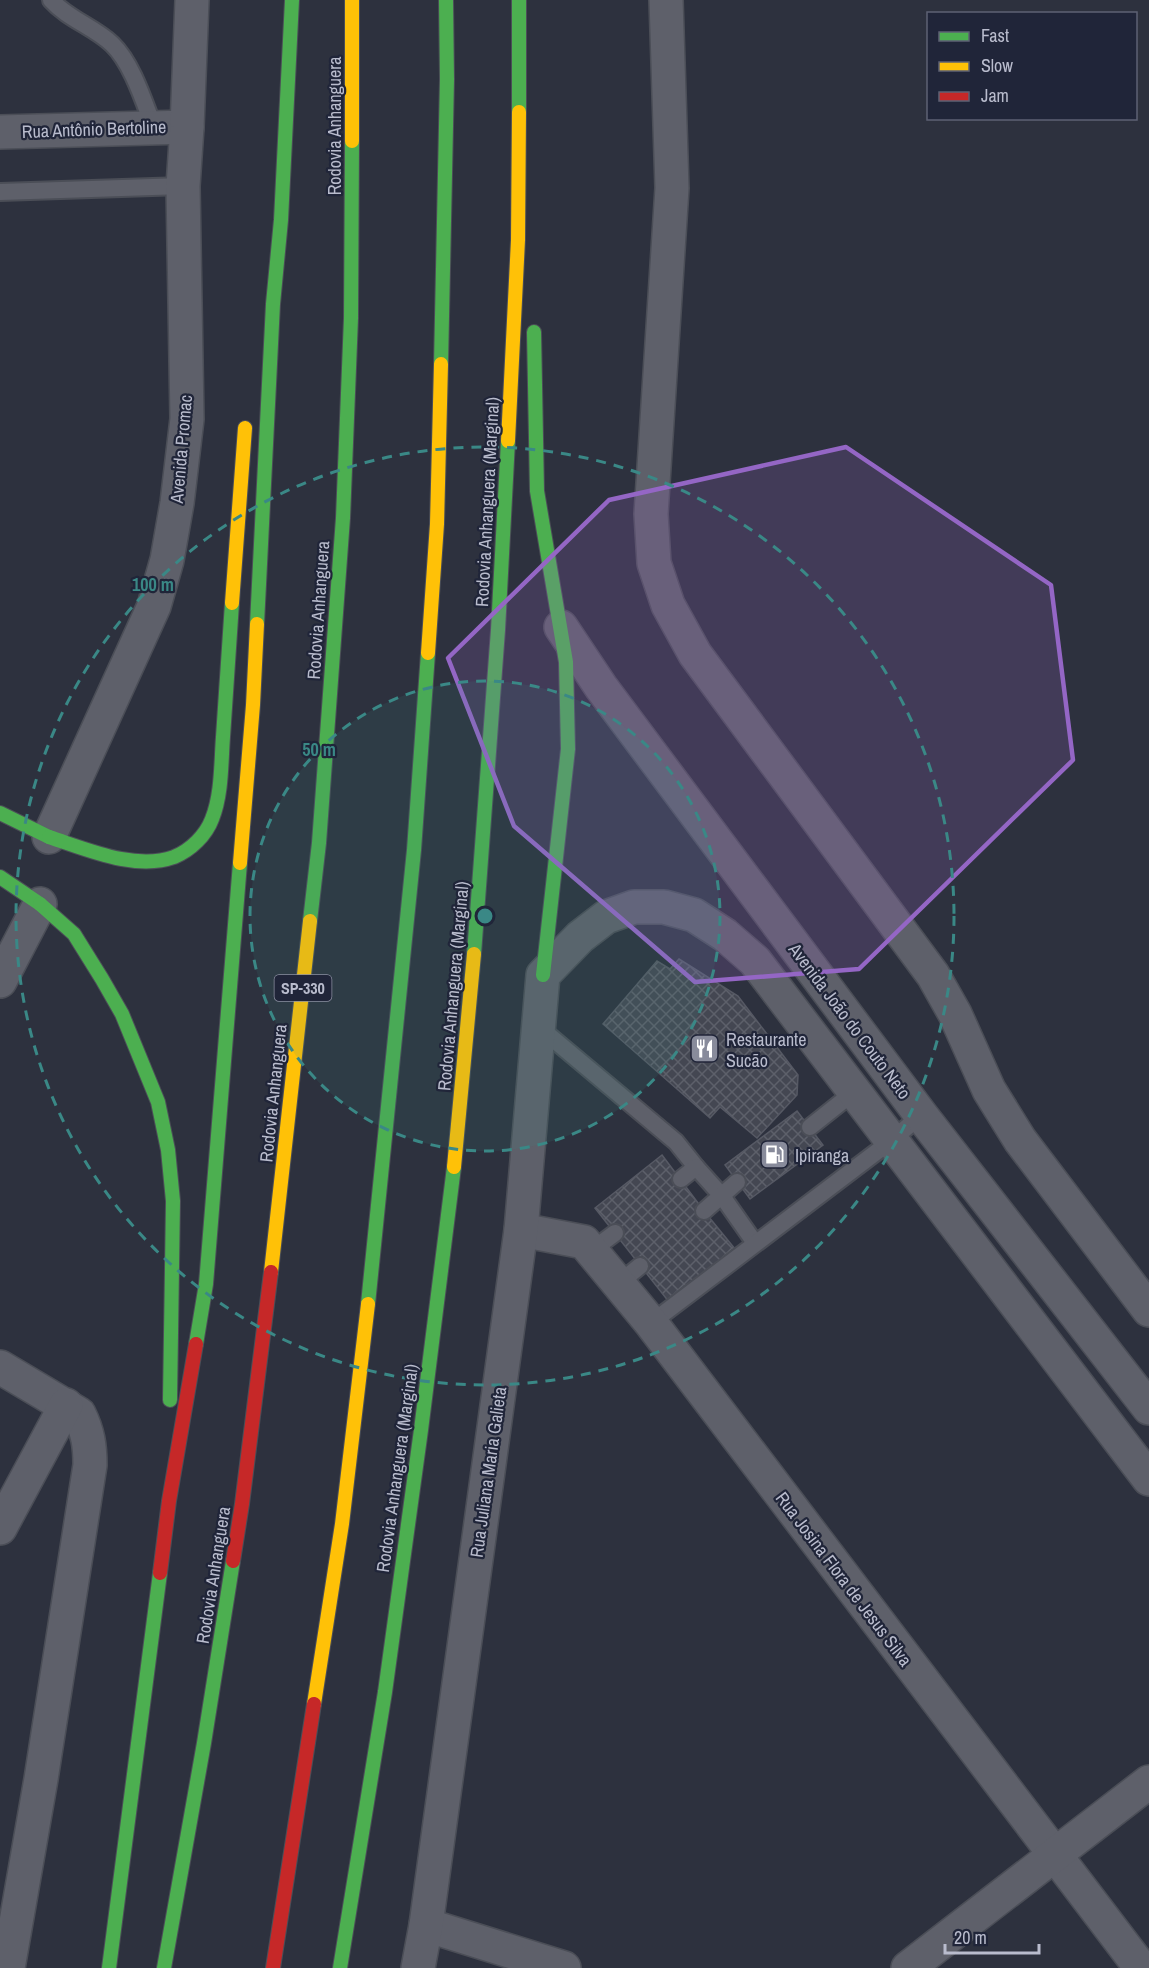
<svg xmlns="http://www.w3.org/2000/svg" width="1149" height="1968" font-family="'Archivo Narrow',sans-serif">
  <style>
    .building { fill: url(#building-cross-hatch); stroke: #565964; stroke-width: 1.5 }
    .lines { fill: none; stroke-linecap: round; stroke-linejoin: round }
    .lane-casing { stroke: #4b4e57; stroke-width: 20 }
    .street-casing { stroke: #4b4e57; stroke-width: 36 }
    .fast-casing { stroke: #4b4e57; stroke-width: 16 }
    .slow-casing { stroke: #4b4e57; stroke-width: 16 }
    .jam-casing { stroke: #4b4e57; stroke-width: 16 }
    .lane { stroke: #5e606a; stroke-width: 16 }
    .street { stroke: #5e606a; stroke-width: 33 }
    .fast { stroke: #4caf50; stroke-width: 14 }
    .slow { stroke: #ffc107; stroke-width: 14 }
    .jam { stroke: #c62828; stroke-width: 14 }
    .marked { fill: #9466c5; fill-opacity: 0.2; stroke: #9466c5; stroke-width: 4.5; stroke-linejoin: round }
    .ring { fill: none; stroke: #3a8886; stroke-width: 3; stroke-dasharray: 10 8 }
    .labels { text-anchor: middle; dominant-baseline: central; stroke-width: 4.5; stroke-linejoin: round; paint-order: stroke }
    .shield { fill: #202539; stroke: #8b8fa1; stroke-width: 1.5 }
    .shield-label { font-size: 16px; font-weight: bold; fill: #b9bccd }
    .street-label { font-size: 18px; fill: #b9bccd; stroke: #202539 }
    .poi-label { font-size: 18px; fill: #b9bccd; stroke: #202539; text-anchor: start }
    .centre { fill: #3a8886; stroke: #202539; stroke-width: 3 }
    .ring-label { font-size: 18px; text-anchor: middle; font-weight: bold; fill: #3a8886; stroke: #202539; stroke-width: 4.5; stroke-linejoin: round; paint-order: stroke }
  </style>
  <defs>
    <pattern id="building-cross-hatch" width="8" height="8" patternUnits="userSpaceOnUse" patternTransform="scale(1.5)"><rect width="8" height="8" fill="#444752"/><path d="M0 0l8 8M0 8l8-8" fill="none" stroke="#5d606a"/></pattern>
  </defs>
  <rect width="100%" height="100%" fill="#2d313e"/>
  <g class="building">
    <path d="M679,959L738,996L798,1075L797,1095L757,1138L720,1107L710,1118L603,1024L657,961L670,969Z"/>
    <path d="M797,1111L823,1145L750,1199L725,1165Z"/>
    <path d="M662,1155L704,1211L735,1249L669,1302L595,1208Z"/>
  </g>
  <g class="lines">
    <defs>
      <g id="lane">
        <path d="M51,0C68,19 94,27 112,44C132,63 144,102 154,128"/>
        <path d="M0,192L183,186"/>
        <path d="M540,1028L676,1142L696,1167L722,1196L755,1243"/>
        <path d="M810,1127L854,1092"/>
        <path d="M681,1179L696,1167"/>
        <path d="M704,1211L737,1182"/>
        <path d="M591,1251L615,1233"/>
        <path d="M618,1284L640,1266"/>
        <path d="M651,1323L891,1141L921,1115"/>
      </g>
      <g id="street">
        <path d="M666,0L672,188L651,514L654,563L668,605L695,654L933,975L955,1014L989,1090L1020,1140L1149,1310"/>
        <path d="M0,132L187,127"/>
        <path d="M561,627L601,687L921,1115L1149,1408"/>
        <path d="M49,837L154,606L167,560L177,503L187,419L183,186L187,127L192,0"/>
        <path d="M0,981L40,904"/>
        <path d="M521,1230L584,1242L651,1323L1141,1968"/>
        <path d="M0,1367L79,1414C88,1432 90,1446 90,1465L41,1779L8,1968"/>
        <path d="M0,1528L66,1405"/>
        <path d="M426,1925L564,1968"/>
        <path d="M418,1968L426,1925L521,1230L543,975L580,937L606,917L634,907H664L694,915L725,935L755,961L1149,1479"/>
        <path d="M908,1968L1149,1782"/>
      </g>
      <g id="fast">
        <path d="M519,112V0"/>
        <path d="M534,332L537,491L566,662L568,749L543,975"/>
        <path d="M441,364L447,79L446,0"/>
        <path d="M257,624L273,304L281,220L292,0"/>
        <path d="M0,813L49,837"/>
        <path d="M49,837C86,849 135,871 174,857C191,850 206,835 212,819C222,794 221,763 223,737C226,692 229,648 232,603"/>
        <path d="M0,877L40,904"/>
        <path d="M40,904L74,934L102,979L122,1014L158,1102L168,1150L173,1201L170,1400"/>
        <path d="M310,921L319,843L343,518L351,318L352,141"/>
        <path d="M474,954L498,630L508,441"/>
        <path d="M368,1304L414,850L428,653"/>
        <path d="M196,1344L206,1284L240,863"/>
        <path d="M109,1968L160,1573"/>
        <path d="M164,1968L204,1743L233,1561"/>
        <path d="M340,1968L385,1692L421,1430L454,1167"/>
      </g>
      <g id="slow">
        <path d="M352,141V0"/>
        <path d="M508,441L518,240L519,112"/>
        <path d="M232,603L245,428"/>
        <path d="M428,653L437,524L441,364"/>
        <path d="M240,863L253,705L257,624"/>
        <path d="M454,1167L474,954"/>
        <path d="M271,1272L310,921"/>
        <path d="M314,1704L342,1524L368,1304"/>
      </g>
      <g id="jam">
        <path d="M233,1561L242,1504L271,1272"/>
        <path d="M160,1573L169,1501L196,1344"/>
        <path d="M273,1968L314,1704"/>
      </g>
    </defs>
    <use href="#lane" class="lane-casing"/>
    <use href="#street" class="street-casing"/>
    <use href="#fast" class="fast-casing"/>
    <use href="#slow" class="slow-casing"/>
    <use href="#jam" class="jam-casing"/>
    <use href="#lane" class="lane"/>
    <use href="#street" class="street"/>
    <use href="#fast" class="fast"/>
    <use href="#slow" class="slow"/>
    <use href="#jam" class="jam"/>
  </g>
  <path class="marked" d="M846,447L1051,585L1073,760L859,969L695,982L514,826L448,658L609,500Z"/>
  <circle cx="485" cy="916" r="235" fill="#3a8886" fill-opacity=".12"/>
  <g class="ring">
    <circle cx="485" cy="916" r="235"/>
    <circle cx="485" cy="916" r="469"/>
  </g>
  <defs>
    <symbol id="restaurant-square" viewBox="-11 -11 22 22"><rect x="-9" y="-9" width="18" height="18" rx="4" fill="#888b9b" stroke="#202539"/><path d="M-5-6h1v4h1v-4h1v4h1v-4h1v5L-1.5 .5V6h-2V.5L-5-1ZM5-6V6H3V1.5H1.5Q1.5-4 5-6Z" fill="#fff"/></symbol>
    <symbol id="fuel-square" viewBox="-11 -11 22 22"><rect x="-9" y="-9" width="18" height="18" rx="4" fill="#888b9b" stroke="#202539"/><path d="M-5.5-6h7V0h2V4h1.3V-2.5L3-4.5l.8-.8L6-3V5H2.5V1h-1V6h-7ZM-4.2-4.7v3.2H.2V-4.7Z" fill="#fff"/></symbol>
  </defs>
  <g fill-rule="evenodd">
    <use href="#restaurant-square" x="688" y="1032" width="33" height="33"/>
    <use href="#fuel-square" x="758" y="1138" width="33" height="33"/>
  </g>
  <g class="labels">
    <rect class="shield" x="274.5" y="975" width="57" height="26" rx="4.5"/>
    <g class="shield-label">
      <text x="303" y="988">SP-330</text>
    </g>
    <g class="street-label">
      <text transform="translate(334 126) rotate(-90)">Rodovia Anhanguera</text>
      <text transform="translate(94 129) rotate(-2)">Rua Antônio Bertoline</text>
      <text transform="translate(181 449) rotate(-85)">Avenida Promac</text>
      <text transform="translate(487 502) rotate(-87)">Rodovia Anhanguera (Marginal)</text>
      <text transform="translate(318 610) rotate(-86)">Rodovia Anhanguera</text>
      <text transform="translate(453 986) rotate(-85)">Rodovia Anhanguera (Marginal)</text>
      <text transform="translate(850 1021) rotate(53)">Avenida João do Couto Neto</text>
      <text transform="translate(273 1093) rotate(-84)">Rodovia Anhanguera</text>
      <text transform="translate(397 1468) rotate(-82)">Rodovia Anhanguera (Marginal)</text>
      <text transform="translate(488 1472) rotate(-82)">Rua Juliana Maria Galieta</text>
      <text transform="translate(213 1575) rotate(-81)">Rodovia Anhanguera</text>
      <text transform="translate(844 1579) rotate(53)">Rua Josina Flora de Jesus Silva</text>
    </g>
    <g class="poi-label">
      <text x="726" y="1039">Restaurante<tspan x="726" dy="21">Sucão</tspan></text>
      <text x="795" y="1155">Ipiranga</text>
    </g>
  </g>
  <circle cx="485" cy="916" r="9" class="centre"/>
  <g class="ring-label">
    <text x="153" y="591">100 m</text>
    <text x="319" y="756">50 m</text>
  </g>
  <rect x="927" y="12" width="210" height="108" fill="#202539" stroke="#5d6174" stroke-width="1.5"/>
  <rect x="939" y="32" width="30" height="9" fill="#4caf50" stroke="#5d6174" stroke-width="1.5"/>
  <text x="981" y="42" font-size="18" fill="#b9bccd">Fast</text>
  <rect x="939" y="62" width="30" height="9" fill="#ffc107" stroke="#5d6174" stroke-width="1.5"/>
  <text x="981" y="72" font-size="18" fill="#b9bccd">Slow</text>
  <rect x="939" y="92" width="30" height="9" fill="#c62828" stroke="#5d6174" stroke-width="1.5"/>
  <text x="981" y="102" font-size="18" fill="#b9bccd">Jam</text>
  <path d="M945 1944v9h94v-9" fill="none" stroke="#b9bccd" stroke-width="3"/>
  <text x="954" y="1944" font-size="18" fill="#b9bccd" stroke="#202539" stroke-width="4.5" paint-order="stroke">20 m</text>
</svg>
